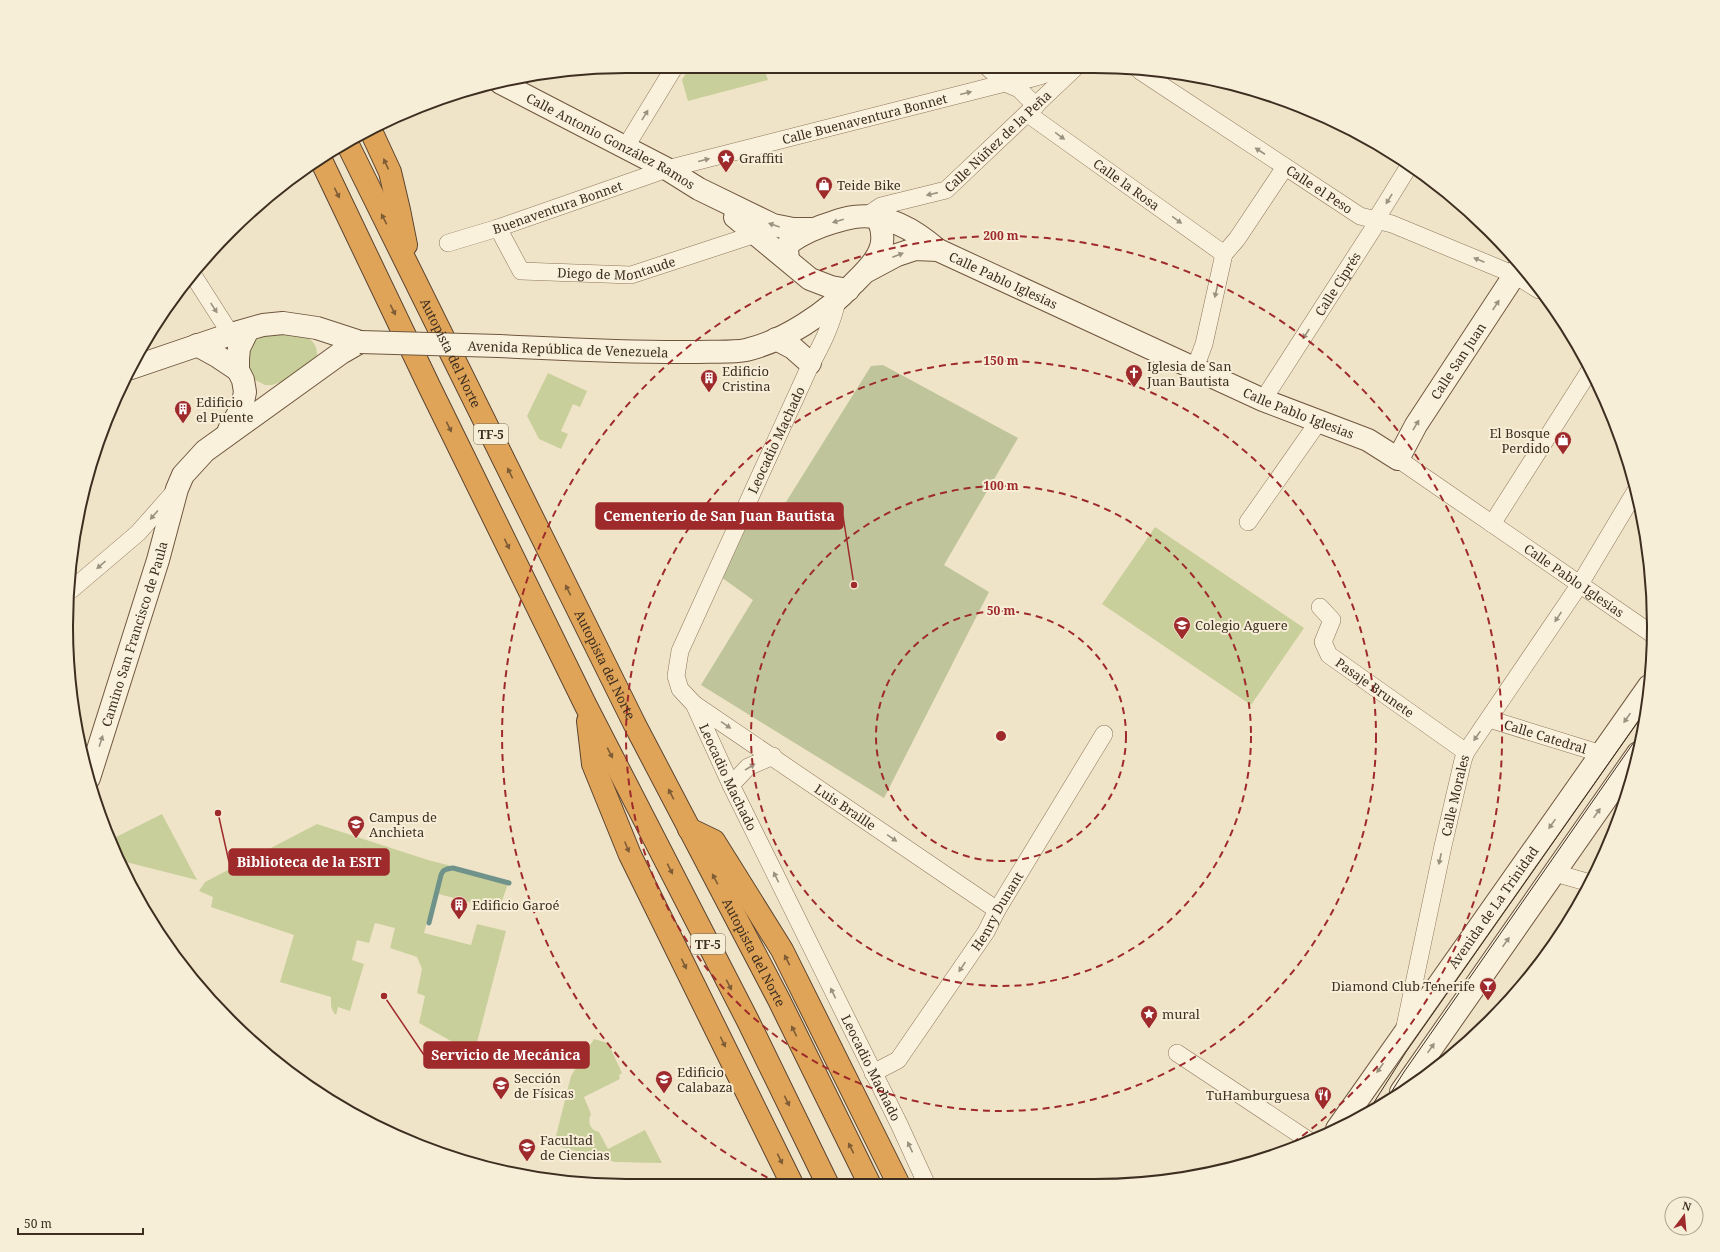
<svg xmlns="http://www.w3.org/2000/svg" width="1720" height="1252" font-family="'Noto Serif',serif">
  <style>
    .green { fill: #c9cf9b }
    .cemetery { fill: #bfc49a }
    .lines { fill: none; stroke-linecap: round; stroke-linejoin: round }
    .stream { stroke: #6f938a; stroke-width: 5 }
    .street-casing { stroke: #8d765c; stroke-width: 18 }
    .secondary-casing { stroke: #6f573f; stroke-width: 24 }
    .highway-casing { stroke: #5b4430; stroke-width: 24 }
    .street { stroke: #faf1dc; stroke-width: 17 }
    .secondary { stroke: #faf1dc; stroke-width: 22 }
    .highway { stroke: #e0a458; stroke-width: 22 }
    .tram { stroke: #3d2e20; stroke-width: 1 }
    .secondary-bridge-casing { stroke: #6f573f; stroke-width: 24; stroke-linecap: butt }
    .secondary-bridge { stroke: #faf1dc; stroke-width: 22 }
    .oneway { fill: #9c907e }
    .oneway2 { fill: #7e5d36 }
    .ring { fill: none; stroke: #9e2a2b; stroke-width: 2; stroke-dasharray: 7 5 }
    .labels { text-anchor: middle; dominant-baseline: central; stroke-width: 4; stroke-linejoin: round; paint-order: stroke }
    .shield { fill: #f7eed8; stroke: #756857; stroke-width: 1 }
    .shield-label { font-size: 12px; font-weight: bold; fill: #3d2e20 }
    .street-label { font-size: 13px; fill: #3d2e20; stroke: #f7eed8 }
    .poi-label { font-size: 13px; fill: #3d2e20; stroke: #f7eed8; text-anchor: start }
    .rim { fill: none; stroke: #3d2e20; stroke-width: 2 }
    .centre { fill: #9e2a2b; stroke: #f7eed8; stroke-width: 2 }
    .ring-label { font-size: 12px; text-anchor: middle; font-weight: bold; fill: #9e2a2b; stroke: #f7eed8; stroke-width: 4; stroke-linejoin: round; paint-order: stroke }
    .leader { fill: none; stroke: #9e2a2b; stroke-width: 1.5 }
    .callout-dot { fill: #9e2a2b; stroke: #f7eed8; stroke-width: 1.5 }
    .callout { fill: #9e2a2b; stroke: #9e2a2b; stroke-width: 1.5 }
    .callout-label { font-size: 14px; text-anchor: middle; font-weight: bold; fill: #fff }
  </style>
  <rect width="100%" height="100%" fill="#f0e4c8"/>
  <g class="green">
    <path d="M690,66H752L766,74L768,80L688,101L682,80Z"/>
    <path d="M285,334C301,336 318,335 317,357L296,377L272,385H265L251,378L244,356C258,335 260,336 285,334Z"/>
    <path d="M548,373L587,391L580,407L573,404L561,431L568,434L561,449L539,439L527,416Z"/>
    <path d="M1155,527L1304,628L1251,705L1102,604Z"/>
    <path d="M162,814L197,880L118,860L110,840Z"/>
    <path d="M317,824L428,860L509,881L502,901L495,909L435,893L424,933L471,945L477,924L506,931L474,1054L419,1023L425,996L417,993L422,969L417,957L390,948L395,928L375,923L369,943L357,940L352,960L364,964L350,1011L338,1007L336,1015C330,1009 331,1004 331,997L280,982L294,935L211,907L213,897L199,891L205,882Z"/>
    <path d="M594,1039L608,1043L622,1073L619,1075L620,1079L584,1097L591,1114C587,1122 590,1130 599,1132L608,1149L645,1130L662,1163L615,1162L561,1147L560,1142L556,1136L571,1076Z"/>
  </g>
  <path class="cemetery" d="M883,365L1018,438L944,565L989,592L884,798L701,685L753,600L721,577L750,516L771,526L871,366Z"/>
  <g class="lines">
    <path class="stream" d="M429,923L441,875C443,869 447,869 453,868L509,883"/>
    <defs>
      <g id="street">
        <path d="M986,66L1005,83L1019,89L1036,106"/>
        <path id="s1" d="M1140,71L1360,216L1392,224L1515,275L1539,290"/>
        <path id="s2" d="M1028,114L1224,254"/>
        <path d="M625,148L675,66"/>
        <path id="s3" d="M866,216L881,206L946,190L1077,66"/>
        <path id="s4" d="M498,228L521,271L631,275L756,234"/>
        <path id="s5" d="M448,243L498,228L667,169L1005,83C1023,81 1046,76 1062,66"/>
        <path d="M193,275L237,344"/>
        <path id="s6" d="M837,301C832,325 821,346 809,368L680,651L676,676L680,689L694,704L731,785L899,1124L926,1183"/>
        <path d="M1195,368L1204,344L1224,254L1237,239L1285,167"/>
        <path id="s7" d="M1263,400L1373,229L1380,213L1409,166"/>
        <path id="s8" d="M1398,459L1652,634"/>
        <path d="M1248,522L1319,421"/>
        <path d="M1492,524L1590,370"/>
        <path d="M71,590L138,533L176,490"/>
        <path id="s9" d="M1320,607L1332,620L1323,642L1329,655L1466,752"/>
        <path id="s10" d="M694,704L997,910"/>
        <path id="s11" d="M1489,719L1602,754"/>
        <path d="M731,785L748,767L773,756"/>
        <path d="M1555,873L1590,883"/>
        <path id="s12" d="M1404,1031L1443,846L1463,760L1466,752L1580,584L1635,492"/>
        <path d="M1177,1053L1311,1142"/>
        <path id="s13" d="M873,1073L898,1060L986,932L997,910L1104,734"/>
      </g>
      <g id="secondary">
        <path id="s14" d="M501,83L667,169L699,189L773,225L793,229H812"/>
        <path d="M735,217L810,279L831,287L848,290"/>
        <path id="s15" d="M788,260L787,249L789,243C803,233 817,227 834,222C840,220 847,218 854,217C886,212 915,230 938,250L1263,400L1368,440L1398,459L1416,425L1521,265"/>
        <path d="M867,271L897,255L915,249L938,250"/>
        <path d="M776,339L793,348L810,363"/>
        <path d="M197,345L217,356L238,370"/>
        <path d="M499,346C564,349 630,353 695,352C710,351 732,353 746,350C784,341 827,313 853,284C866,271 885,254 882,234C882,228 879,222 877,216"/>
        <path d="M131,368L231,334L263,325L283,323L317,328L360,342"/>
        <path d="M229,430L242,407L245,392L243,380L238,370V359L239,348L248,330"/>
        <path id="s16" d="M89,778L158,560L177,489L183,475L205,451L341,353L360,342"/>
        <path d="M1401,1092L1638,753"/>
        <path id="s17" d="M1337,1129L1649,686"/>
      </g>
      <g id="highway">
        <path d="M371,131L390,172L399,210L406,245"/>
        <path id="s18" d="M347,143L635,725L779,1000L869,1183"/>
        <path d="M320,158L429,386L586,706L748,1021L827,1183"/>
        <path d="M588,721L593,764L630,855L792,1184"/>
        <path d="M689,829L714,841L782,950L898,1183"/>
      </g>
    </defs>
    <use href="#street" class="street-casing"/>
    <use href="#secondary" class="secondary-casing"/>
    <use href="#highway" class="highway-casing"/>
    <use href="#street" class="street"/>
    <use href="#secondary" class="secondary"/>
    <use href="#highway" class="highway"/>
    <g class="tram">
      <path d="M1383,1105L1404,1072L1641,732"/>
      <path d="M1366,1115L1406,1052L1644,713"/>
    </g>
    <defs>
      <path id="secondary-bridge" d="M360,342L499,346"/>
    </defs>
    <use href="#secondary-bridge" class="secondary-bridge-casing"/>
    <use href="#secondary-bridge" class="secondary-bridge"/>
  </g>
  <defs><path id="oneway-solid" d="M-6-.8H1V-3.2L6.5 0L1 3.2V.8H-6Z"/></defs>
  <g class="oneway">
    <use href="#oneway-solid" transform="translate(966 93) rotate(-14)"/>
    <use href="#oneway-solid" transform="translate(645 115) rotate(-59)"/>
    <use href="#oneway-solid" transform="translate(1060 136) rotate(36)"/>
    <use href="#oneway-solid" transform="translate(1260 151) rotate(-147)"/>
    <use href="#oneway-solid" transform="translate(704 160) rotate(-14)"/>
    <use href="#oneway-solid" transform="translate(932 194) rotate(167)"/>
    <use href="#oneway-solid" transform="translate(1389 199) rotate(122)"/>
    <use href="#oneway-solid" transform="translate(1177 220) rotate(36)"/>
    <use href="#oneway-solid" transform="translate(838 221) rotate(164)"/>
    <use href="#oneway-solid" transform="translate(774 225) rotate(-161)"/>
    <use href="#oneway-solid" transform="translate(898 255) rotate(-21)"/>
    <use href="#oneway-solid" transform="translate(1479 260) rotate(-157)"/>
    <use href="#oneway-solid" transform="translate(1216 292) rotate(103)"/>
    <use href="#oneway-solid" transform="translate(1496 305) rotate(-57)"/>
    <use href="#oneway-solid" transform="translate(214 308) rotate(57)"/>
    <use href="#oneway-solid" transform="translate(1306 334) rotate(123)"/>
    <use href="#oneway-solid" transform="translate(1416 425) rotate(-59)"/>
    <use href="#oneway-solid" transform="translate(154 515) rotate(131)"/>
    <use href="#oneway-solid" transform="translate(101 565) rotate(139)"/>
    <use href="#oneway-solid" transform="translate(1558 617) rotate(124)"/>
    <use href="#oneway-solid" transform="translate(1627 718) rotate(125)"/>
    <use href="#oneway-solid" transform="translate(726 725) rotate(34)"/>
    <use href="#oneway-solid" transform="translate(1477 736) rotate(125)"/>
    <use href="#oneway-solid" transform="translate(101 741) rotate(-72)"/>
    <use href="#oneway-solid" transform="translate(750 767) rotate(-32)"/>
    <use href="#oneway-solid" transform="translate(1597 813) rotate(-55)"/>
    <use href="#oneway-solid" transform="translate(1552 824) rotate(125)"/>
    <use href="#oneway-solid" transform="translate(892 838) rotate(34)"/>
    <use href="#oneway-solid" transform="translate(1440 859) rotate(102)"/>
    <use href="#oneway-solid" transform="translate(776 877) rotate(-116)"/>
    <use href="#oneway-solid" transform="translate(1506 942) rotate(-55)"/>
    <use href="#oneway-solid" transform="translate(962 967) rotate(124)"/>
    <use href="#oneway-solid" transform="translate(833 993) rotate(-116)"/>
    <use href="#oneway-solid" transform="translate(1431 1048) rotate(-55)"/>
    <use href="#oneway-solid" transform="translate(1380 1068) rotate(125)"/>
    <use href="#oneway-solid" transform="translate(910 1147) rotate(-115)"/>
  </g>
  <g class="oneway2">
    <use href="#oneway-solid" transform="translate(386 164) rotate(-115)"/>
    <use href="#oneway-solid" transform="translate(337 193) rotate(64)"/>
    <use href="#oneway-solid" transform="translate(384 219) rotate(-117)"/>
    <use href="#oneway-solid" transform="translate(393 310) rotate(64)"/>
    <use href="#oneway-solid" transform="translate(449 427) rotate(64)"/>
    <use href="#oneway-solid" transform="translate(510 473) rotate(-116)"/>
    <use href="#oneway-solid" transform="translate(507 544) rotate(64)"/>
    <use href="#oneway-solid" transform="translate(568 590) rotate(-116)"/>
    <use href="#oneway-solid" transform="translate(610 753) rotate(63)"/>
    <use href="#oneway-solid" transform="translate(671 794) rotate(-118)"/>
    <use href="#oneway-solid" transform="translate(627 847) rotate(68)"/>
    <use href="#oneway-solid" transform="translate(670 869) rotate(63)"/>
    <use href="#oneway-solid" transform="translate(715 879) rotate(-118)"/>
    <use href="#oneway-solid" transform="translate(787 960) rotate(-117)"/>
    <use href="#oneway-solid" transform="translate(684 964) rotate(64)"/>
    <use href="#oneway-solid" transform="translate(729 985) rotate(63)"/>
    <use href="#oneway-solid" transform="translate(794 1031) rotate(-116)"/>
    <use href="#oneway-solid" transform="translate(723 1042) rotate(64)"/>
    <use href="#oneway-solid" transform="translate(787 1101) rotate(64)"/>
    <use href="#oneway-solid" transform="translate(851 1148) rotate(-116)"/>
    <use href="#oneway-solid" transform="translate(780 1159) rotate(64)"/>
  </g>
  <g class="ring">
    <circle cx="1001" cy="736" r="125"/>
    <circle cx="1001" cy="736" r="250"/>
    <circle cx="1001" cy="736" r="375"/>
    <path d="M778 1183A500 500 0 1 1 1281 1151"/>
  </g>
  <defs>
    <symbol id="sight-pin" viewBox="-11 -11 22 30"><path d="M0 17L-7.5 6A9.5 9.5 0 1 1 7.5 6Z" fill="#9e2a2b" stroke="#f7eed8"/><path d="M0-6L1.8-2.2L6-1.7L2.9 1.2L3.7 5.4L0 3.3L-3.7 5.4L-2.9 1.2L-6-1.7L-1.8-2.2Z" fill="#fff"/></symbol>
    <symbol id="shop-pin" viewBox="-11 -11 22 30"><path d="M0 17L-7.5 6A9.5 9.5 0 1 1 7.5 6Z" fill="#9e2a2b" stroke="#f7eed8"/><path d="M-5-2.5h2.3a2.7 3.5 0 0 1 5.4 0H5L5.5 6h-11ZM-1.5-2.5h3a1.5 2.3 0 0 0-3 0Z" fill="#fff"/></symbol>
    <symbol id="church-pin" viewBox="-11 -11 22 30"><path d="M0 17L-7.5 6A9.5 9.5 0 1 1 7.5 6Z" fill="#9e2a2b" stroke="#f7eed8"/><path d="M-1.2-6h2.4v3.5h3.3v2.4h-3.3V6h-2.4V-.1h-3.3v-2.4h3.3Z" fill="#fff"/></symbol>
    <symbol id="building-pin" viewBox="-11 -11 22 30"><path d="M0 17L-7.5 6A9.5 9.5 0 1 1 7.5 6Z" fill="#9e2a2b" stroke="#f7eed8"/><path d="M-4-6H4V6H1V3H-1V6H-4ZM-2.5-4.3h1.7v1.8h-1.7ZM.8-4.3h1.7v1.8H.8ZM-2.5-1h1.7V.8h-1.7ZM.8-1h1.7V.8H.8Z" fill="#fff"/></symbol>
    <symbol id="school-pin" viewBox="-11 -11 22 30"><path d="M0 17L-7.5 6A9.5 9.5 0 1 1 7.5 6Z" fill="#9e2a2b" stroke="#f7eed8"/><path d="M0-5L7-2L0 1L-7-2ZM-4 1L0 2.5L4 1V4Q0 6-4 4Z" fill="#fff"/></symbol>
    <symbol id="university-pin" viewBox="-11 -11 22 30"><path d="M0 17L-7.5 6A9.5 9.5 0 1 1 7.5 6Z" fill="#9e2a2b" stroke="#f7eed8"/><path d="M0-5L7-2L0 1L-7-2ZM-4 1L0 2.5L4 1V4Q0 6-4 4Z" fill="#fff"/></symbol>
    <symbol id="bar-pin" viewBox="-11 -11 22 30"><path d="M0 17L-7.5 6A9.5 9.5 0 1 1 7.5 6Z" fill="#9e2a2b" stroke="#f7eed8"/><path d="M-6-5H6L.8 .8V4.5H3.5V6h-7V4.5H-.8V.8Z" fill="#fff"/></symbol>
    <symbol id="restaurant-pin" viewBox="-11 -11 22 30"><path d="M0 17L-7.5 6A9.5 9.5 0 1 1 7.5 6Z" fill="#9e2a2b" stroke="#f7eed8"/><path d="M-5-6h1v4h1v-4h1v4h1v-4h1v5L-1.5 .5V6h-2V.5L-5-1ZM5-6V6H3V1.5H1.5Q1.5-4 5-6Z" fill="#fff"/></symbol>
  </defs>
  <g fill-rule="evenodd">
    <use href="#sight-pin" x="716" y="148" width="20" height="27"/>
    <use href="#shop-pin" x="814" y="175" width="20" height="27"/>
    <use href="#church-pin" x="1124" y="363" width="20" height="27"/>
    <use href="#building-pin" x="699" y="368" width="20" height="27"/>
    <use href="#building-pin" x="173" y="399" width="20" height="27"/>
    <use href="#shop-pin" x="1553" y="430" width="20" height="27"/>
    <use href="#school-pin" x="1172" y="615" width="20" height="27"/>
    <use href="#university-pin" x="346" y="814" width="20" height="27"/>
    <use href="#building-pin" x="449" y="895" width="20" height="27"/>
    <use href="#bar-pin" x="1478" y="976" width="20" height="27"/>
    <use href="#sight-pin" x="1139" y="1004" width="20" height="27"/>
    <use href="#university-pin" x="654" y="1069" width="20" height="27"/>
    <use href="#university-pin" x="491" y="1075" width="20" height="27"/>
    <use href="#restaurant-pin" x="1313" y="1085" width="20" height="27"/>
    <use href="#university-pin" x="517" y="1137" width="20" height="27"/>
  </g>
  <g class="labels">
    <g class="shield">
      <rect x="474" y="424" width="34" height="20" rx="3"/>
      <rect x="691" y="934" width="34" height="20" rx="3"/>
    </g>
    <g class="shield-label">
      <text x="491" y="434">TF-5</text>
      <text x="708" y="944">TF-5</text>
    </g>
    <g class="street-label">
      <text stroke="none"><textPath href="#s5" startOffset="435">Calle Buenaventura Bonnet</textPath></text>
      <text stroke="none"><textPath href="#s3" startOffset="156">Calle Núñez de la Peña</textPath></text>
      <text stroke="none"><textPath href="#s14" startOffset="124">Calle Antonio González Ramos</textPath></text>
      <text stroke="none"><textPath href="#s2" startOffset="121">Calle la Rosa</textPath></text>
      <text stroke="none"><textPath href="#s1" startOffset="215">Calle el Peso</textPath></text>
      <text stroke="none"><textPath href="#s5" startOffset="115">Buenaventura Bonnet</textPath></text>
      <text stroke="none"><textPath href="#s4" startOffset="145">Diego de Montaude</textPath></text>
      <text stroke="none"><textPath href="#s15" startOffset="253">Calle Pablo Iglesias</textPath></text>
      <text stroke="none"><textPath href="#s7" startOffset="138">Calle Ciprés</textPath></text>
      <text transform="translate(568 349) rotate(2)">Avenida República de Venezuela</text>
      <text stroke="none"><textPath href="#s18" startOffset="234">Autopista del Norte</textPath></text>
      <text stroke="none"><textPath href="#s15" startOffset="802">Calle San Juan</textPath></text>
      <text stroke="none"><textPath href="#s15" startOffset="577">Calle Pablo Iglesias</textPath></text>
      <text transform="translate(776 440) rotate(-65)">Leocadio Machado</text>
      <text stroke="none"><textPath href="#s8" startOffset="214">Calle Pablo Iglesias</textPath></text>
      <text stroke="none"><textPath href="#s16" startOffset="151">Camino San Francisco de Paula</textPath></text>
      <text stroke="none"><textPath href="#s18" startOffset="582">Autopista del Norte</textPath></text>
      <text stroke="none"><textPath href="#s9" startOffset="112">Pasaje Brunete</textPath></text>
      <text stroke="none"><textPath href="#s11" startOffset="59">Calle Catedral</textPath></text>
      <text stroke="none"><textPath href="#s6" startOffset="524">Leocadio Machado</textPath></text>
      <text stroke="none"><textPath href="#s12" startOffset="241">Calle Morales</textPath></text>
      <text stroke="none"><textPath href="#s10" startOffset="183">Luis Braille</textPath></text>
      <text stroke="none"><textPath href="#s17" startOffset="271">Avenida de La Trinidad</textPath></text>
      <text stroke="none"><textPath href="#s13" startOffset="207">Henry Dunant</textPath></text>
      <text stroke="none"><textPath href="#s18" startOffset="906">Autopista del Norte</textPath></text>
      <text stroke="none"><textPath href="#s6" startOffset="848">Leocadio Machado</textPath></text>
    </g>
    <g class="poi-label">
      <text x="739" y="158">Graffiti</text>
      <text x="837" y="185">Teide Bike</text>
      <text x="1147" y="366">Iglesia de San<tspan x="1147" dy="15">Juan Bautista</tspan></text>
      <text x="722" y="371">Edificio<tspan x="722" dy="15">Cristina</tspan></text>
      <text x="196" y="402">Edificio<tspan x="196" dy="15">el Puente</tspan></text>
      <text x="1550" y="433" text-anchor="end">El Bosque<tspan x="1550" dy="15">Perdido</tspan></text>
      <text x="1195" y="625">Colegio Aguere</text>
      <text x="369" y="817">Campus de<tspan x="369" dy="15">Anchieta</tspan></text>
      <text x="472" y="905">Edificio Garoé</text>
      <text x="1475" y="986" text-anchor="end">Diamond Club Tenerife</text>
      <text x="1162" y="1014">mural</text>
      <text x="677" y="1072">Edificio<tspan x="677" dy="15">Calabaza</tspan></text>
      <text x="514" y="1078">Sección<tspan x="514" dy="15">de Físicas</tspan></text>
      <text x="1310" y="1095" text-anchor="end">TuHamburguesa</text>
      <text x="540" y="1140">Facultad<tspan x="540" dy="15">de Ciencias</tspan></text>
    </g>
  </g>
  <path d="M0 0H1720V1252H0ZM626 73H1094A553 553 0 0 1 1647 626V626A553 553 0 0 1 1094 1179H626A553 553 0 0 1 73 626V626A553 553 0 0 1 626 73Z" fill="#f7eed8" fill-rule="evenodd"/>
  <path class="rim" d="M626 73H1094A553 553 0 0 1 1647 626V626A553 553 0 0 1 1094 1179H626A553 553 0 0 1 73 626V626A553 553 0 0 1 626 73Z"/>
  <circle cx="1001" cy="736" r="6" class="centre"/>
  <g class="ring-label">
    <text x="1001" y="240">200 m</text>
    <text x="1001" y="365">150 m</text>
    <text x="1001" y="490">100 m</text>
    <text x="1001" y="615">50 m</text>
  </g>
  <path class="leader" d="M854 585L843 516M218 813L229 862M384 996L424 1055"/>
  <g class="callout-dot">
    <circle cx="854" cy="585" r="4"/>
    <circle cx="218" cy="813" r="4"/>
    <circle cx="384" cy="996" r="4"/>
  </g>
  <g class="callout">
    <rect x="596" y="503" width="247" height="26" rx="4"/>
    <rect x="229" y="849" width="160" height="26" rx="4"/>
    <rect x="424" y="1042" width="165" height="26" rx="4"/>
  </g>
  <g class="callout-label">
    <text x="719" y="521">Cementerio de San Juan Bautista</text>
    <text x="309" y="867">Biblioteca de la ESIT</text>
    <text x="506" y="1060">Servicio de Mecánica</text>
  </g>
  <g transform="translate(1684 1216) rotate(16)"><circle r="19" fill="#f7eed8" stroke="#ada18e"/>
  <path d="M0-3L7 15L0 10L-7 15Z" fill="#9e2a2b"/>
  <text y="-6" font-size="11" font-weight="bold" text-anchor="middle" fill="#3d2e20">N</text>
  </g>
  <path d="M18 1228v6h125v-6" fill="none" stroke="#3d2e20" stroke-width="2"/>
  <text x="24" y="1228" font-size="12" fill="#3d2e20" stroke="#f7eed8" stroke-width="3" paint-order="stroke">50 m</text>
</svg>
